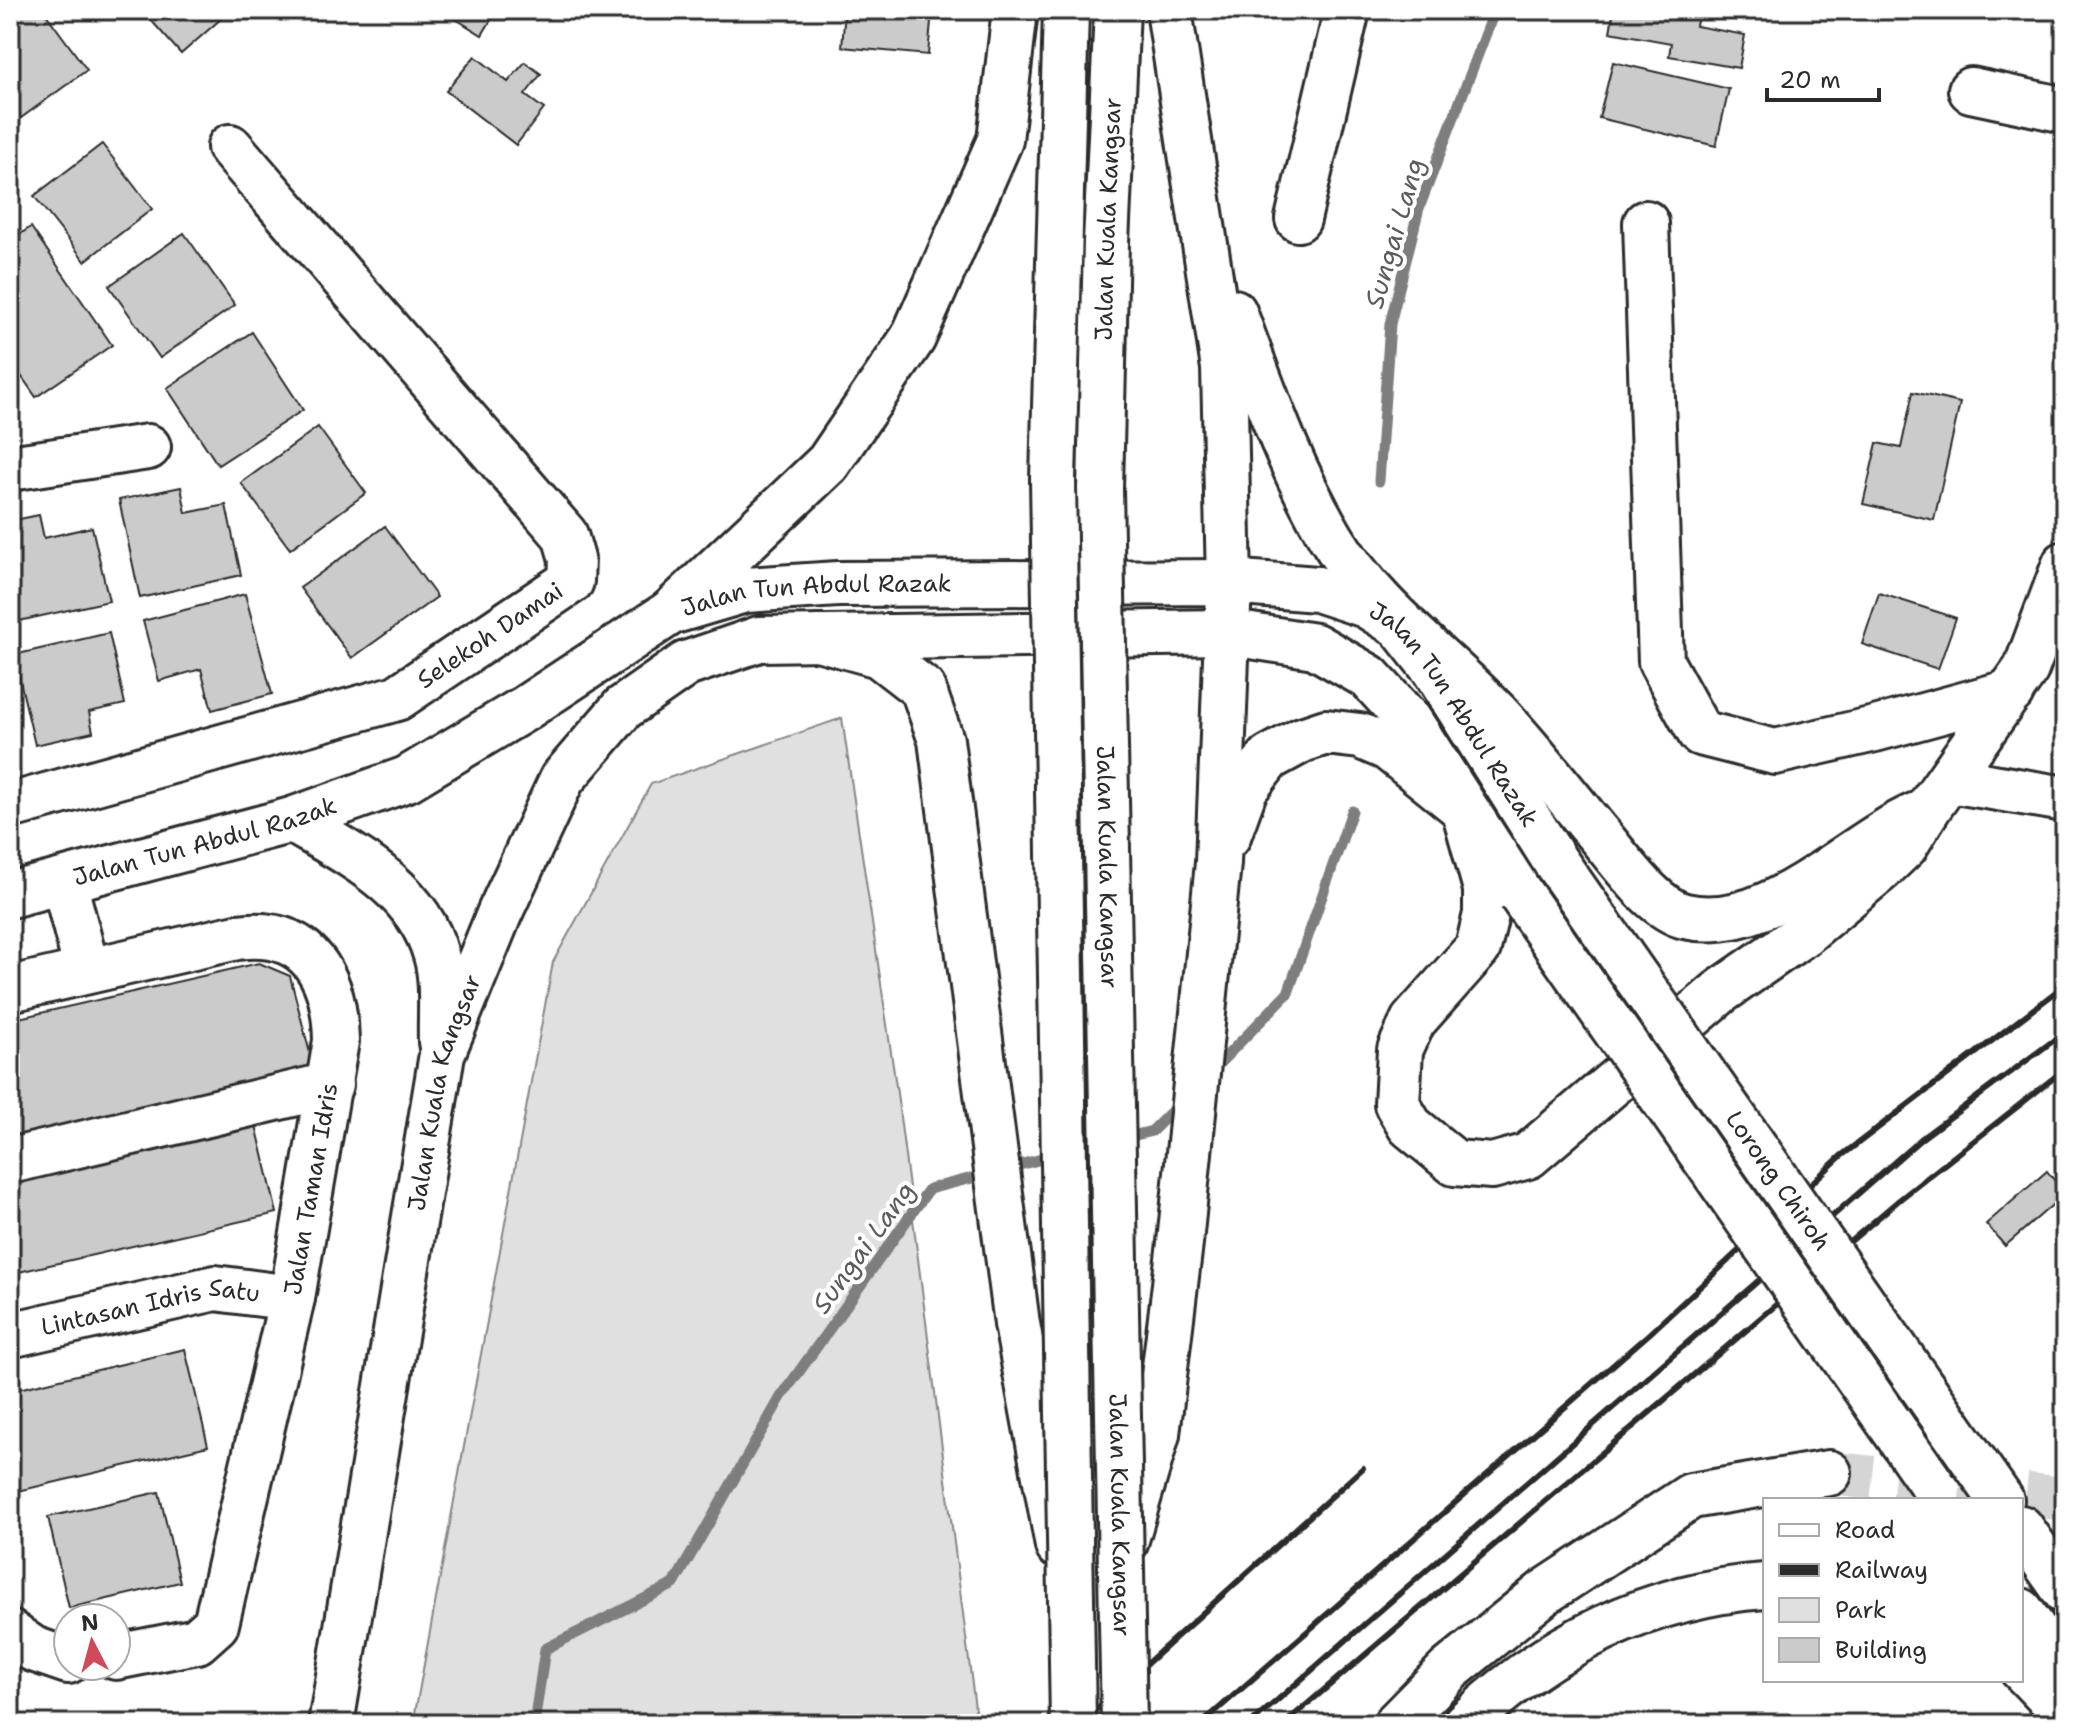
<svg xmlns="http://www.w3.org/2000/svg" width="2075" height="1734" font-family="'Shantell Sans',sans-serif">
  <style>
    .green { fill: #e0e0e0; stroke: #868686; stroke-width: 2 }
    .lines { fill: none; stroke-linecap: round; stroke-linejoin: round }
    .stream { stroke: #7e7e7e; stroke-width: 11 }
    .building { fill: #cbcbcb; stroke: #2b2b2b; stroke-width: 2 }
    .highway-tunnel { stroke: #d5d5d5; stroke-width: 44; stroke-dasharray: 44 22; stroke-linecap: butt }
    .minor-casing { stroke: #2b2b2b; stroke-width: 50 }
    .major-casing { stroke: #2b2b2b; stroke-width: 50 }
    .highway-casing { stroke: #2b2b2b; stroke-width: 50 }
    .minor { stroke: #fff; stroke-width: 44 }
    .major { stroke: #fff; stroke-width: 44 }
    .highway { stroke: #fff; stroke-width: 44 }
    .rail { stroke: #2b2b2b; stroke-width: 6 }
    .major-bridge-casing { stroke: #2b2b2b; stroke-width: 50; stroke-linecap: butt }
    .highway-bridge-casing { stroke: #2b2b2b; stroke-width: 50; stroke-linecap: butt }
    .major-bridge { stroke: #fff; stroke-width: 44 }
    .highway-bridge { stroke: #fff; stroke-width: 44 }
    .labels { text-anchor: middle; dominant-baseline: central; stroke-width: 8; stroke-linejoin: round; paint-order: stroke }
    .street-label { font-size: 24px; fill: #2b2b2b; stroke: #fff }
    .water-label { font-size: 26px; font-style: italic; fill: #5c5c5c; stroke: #fff }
  </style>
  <rect width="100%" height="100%" fill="#fff"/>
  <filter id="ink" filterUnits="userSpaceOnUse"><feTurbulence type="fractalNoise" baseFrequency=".0125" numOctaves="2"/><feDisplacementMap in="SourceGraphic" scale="16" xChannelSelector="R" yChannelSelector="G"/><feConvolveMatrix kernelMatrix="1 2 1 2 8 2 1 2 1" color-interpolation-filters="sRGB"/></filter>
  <g filter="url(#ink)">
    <path class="green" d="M842,718L897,1093L977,1724H413L553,962L651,784Z"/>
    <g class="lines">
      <g class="stream">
        <path d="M1379,481L1390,324L1419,208L1493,15L1499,10"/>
        <path d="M1211,1072L1288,993L1352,811"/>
        <path d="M1120,1139L1152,1131L1182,1101"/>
        <path d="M1004,1169L1053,1156"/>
        <path d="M534,1724L545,1649L674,1584L781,1397L929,1189L988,1174"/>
      </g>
    </g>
    <g class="building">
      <path d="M10,10H43L87,70L10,126Z"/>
      <path d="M142,10H231L181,54Z"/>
      <path d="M455,10H497L482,35L451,16Z"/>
      <path d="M845,10H932L928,55L842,47Z"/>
      <path d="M1614,10H1699L1696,26L1745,35L1739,68L1669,56L1671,43L1610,32Z"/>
      <path d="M475,56L508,82L525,62L541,74L525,95L544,109L516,145L446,91Z"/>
      <path d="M1613,62L1729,89L1716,146L1599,118Z"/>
      <path d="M102,144L152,209L85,261L34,196Z"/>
      <path d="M31,227L112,345L36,397L10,360V241Z"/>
      <path d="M184,233L235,305L160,358L109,286Z"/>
      <path d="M252,332L303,410L218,465L167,388Z"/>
      <path d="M1913,392L1960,403L1934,520L1863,504L1877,443L1901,448Z"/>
      <path d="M318,427L366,493L290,549L241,483Z"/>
      <path d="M181,487L186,513L226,505L241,575L140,598L119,500Z"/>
      <path d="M39,515L44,538L92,527L109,601L10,623V521Z"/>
      <path d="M385,526L437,597L352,658L300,588Z"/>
      <path d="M1879,593L1956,618L1938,669L1862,644Z"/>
      <path d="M245,594L272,694L212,710L201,669L159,681L143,621Z"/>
      <path d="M109,633L125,704L89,712L93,732L35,745L14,655Z"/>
      <path d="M259,963L290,976L316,1076L10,1149V1020Z"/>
      <path d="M255,1121L277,1213L10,1274V1177Z"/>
      <path d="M2047,1171L2065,1194L2005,1246L1986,1224Z"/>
      <path d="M185,1349L208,1446L10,1493V1391Z"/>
      <path d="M159,1492L180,1582L69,1608L48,1517Z"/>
    </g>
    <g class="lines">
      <path class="highway-tunnel" d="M1829,1473L2065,1499"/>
      <defs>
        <g id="minor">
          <path d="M1971,90L2065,110"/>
          <path d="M1298,219L1347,10"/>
          <path d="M1646,223L1661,662L1700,733L1775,752L1875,729L2011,692"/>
          <path d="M10,468L148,447"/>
          <path d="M1950,780L2065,799"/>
          <path id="s1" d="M10,806L397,698L571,581L572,559L565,535L230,147"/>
          <path d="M1927,810L2026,669L2065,564"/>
          <path d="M64,882L87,971"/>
          <path d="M10,989L237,937C309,927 335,977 336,1041L292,1298L216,1624L197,1641L116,1657"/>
          <path d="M10,1161L330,1085"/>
          <path id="s2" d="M10,1335L215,1288L292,1298"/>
          <path d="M10,1633L33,1649L68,1661"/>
        </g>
        <g id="major">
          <path d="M292,820C349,854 417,886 436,955C444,981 440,1015 441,1042"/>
          <path id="s3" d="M10,895L292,820L407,779L524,709L671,612L745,590L838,584L1229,582L1317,589L1366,605L1400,626L1434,669L1555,861"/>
          <path d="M1985,1477L2001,1500"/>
          <path d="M2021,1528L2065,1591"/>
          <path d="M2021,1611L2065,1674"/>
          <path id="s4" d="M331,1724L442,1054L500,912L562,779L623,708L686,664L759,639L1226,632L1315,646L1369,677L1410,722L1521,895"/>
        </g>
        <g id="highway">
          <path d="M1234,312C1263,390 1289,467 1332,539C1374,609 1442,656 1497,714C1533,752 1565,794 1598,834C1619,858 1653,909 1685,916C1768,935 1846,846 1917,815"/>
          <path d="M1053,479L1066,10"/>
          <path id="s5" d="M1100,489L1106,242L1117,10"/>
          <path d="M671,612L828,463L913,338L1000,140L1015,10"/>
          <path d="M818,638L879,655L923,689L941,740L1017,1324L1058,1546"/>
          <path d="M1228,836L1245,789L1269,758L1302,740L1326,732L1360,736L1388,748L1464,809L1486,889V914L1478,948L1413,1021L1400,1050L1397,1104L1410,1126L1455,1163L1492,1166L1528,1156L1720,992L1803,934L1882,868L1905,846L1927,810"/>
          <path d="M1125,1543L1157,1434L1180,1243L1218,863L1229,582L1224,368L1169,10"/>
          <path d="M2021,1668L2065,1714"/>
          <path d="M1396,1724L1449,1670L1545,1592L1691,1496L1829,1473"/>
          <path d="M1465,1724C1547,1645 1651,1594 1765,1586"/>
        </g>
      </defs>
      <use href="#minor" class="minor-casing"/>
      <use href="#major" class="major-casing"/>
      <use href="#highway" class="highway-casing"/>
      <use href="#minor" class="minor"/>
      <use href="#major" class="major"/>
      <use href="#highway" class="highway"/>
      <g class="rail">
        <path d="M1080,1724L1363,1468"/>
        <path d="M1201,1724L1650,1333L1841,1156L2065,985"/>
        <path d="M1250,1724L1922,1138L2065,1032"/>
        <path d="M1284,1724L1899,1200L2065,1069"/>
      </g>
      <defs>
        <g id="major-bridge">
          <path id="s6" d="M1555,861L1985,1477"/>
          <path d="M1521,895L1936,1490"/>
        </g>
        <g id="highway-bridge">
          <path d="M1053,479L1073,1724"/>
          <path id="s7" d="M1100,489L1124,1724"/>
        </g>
      </defs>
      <use href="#major-bridge" class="major-bridge-casing"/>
      <use href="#highway-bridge" class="highway-bridge-casing"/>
      <use href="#major-bridge" class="major-bridge"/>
      <use href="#highway-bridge" class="highway-bridge"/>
    </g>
  </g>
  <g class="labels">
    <g class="street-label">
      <text stroke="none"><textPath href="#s5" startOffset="270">Jalan Kuala Kangsar</textPath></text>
      <text stroke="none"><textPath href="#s3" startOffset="874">Jalan Tun Abdul Razak</textPath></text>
      <text stroke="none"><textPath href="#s1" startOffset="514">Selekoh Damai</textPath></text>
      <text stroke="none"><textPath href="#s3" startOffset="1570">Jalan Tun Abdul Razak</textPath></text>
      <text stroke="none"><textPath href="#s3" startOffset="202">Jalan Tun Abdul Razak</textPath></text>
      <text stroke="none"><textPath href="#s7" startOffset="378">Jalan Kuala Kangsar</textPath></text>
      <text stroke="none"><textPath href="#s4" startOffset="642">Jalan Kuala Kangsar</textPath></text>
      <text stroke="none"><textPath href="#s6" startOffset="390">Lorong Chiroh</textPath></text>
      <text transform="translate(311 1189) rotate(-80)">Jalan Taman Idris</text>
      <text stroke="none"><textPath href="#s2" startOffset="144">Lintasan Idris Satu</textPath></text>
      <text stroke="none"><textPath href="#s7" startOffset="1026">Jalan Kuala Kangsar</textPath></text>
    </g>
    <g class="water-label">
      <text transform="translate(1394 233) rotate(-74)">Sungai Lang</text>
      <text transform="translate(863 1247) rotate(-54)">Sungai Lang</text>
    </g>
  </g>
  <rect width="2075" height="1734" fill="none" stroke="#fff" stroke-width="40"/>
  <rect x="20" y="20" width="2035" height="1694" fill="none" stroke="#2b2b2b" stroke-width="3" filter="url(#ink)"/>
  <rect x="1763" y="1498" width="260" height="184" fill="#ffffff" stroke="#aaaaaa" stroke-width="2"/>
  <rect x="1779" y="1524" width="40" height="12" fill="#ffffff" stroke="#aaaaaa" stroke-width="2"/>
  <text x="1835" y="1538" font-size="24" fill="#2b2b2b">Road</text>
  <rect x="1779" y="1564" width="40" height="12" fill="#2b2b2b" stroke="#aaaaaa" stroke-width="2"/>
  <text x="1835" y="1578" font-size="24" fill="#2b2b2b">Railway</text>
  <rect x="1779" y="1598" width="40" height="24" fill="#e0e0e0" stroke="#aaaaaa" stroke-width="2"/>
  <text x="1835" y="1618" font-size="24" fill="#2b2b2b">Park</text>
  <rect x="1779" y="1638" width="40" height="24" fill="#cbcbcb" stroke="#aaaaaa" stroke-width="2"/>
  <text x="1835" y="1658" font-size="24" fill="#2b2b2b">Building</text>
  <g transform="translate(92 1642) rotate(354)"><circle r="38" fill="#ffffff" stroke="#aaaaaa" stroke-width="2"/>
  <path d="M0-6L14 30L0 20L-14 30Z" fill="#d1495b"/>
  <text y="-12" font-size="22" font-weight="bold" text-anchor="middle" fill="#2b2b2b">N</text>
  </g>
  <path d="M1767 88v12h112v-12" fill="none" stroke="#2b2b2b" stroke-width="4"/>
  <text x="1779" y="88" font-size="24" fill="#2b2b2b" stroke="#ffffff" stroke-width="6" paint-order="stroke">20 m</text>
</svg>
